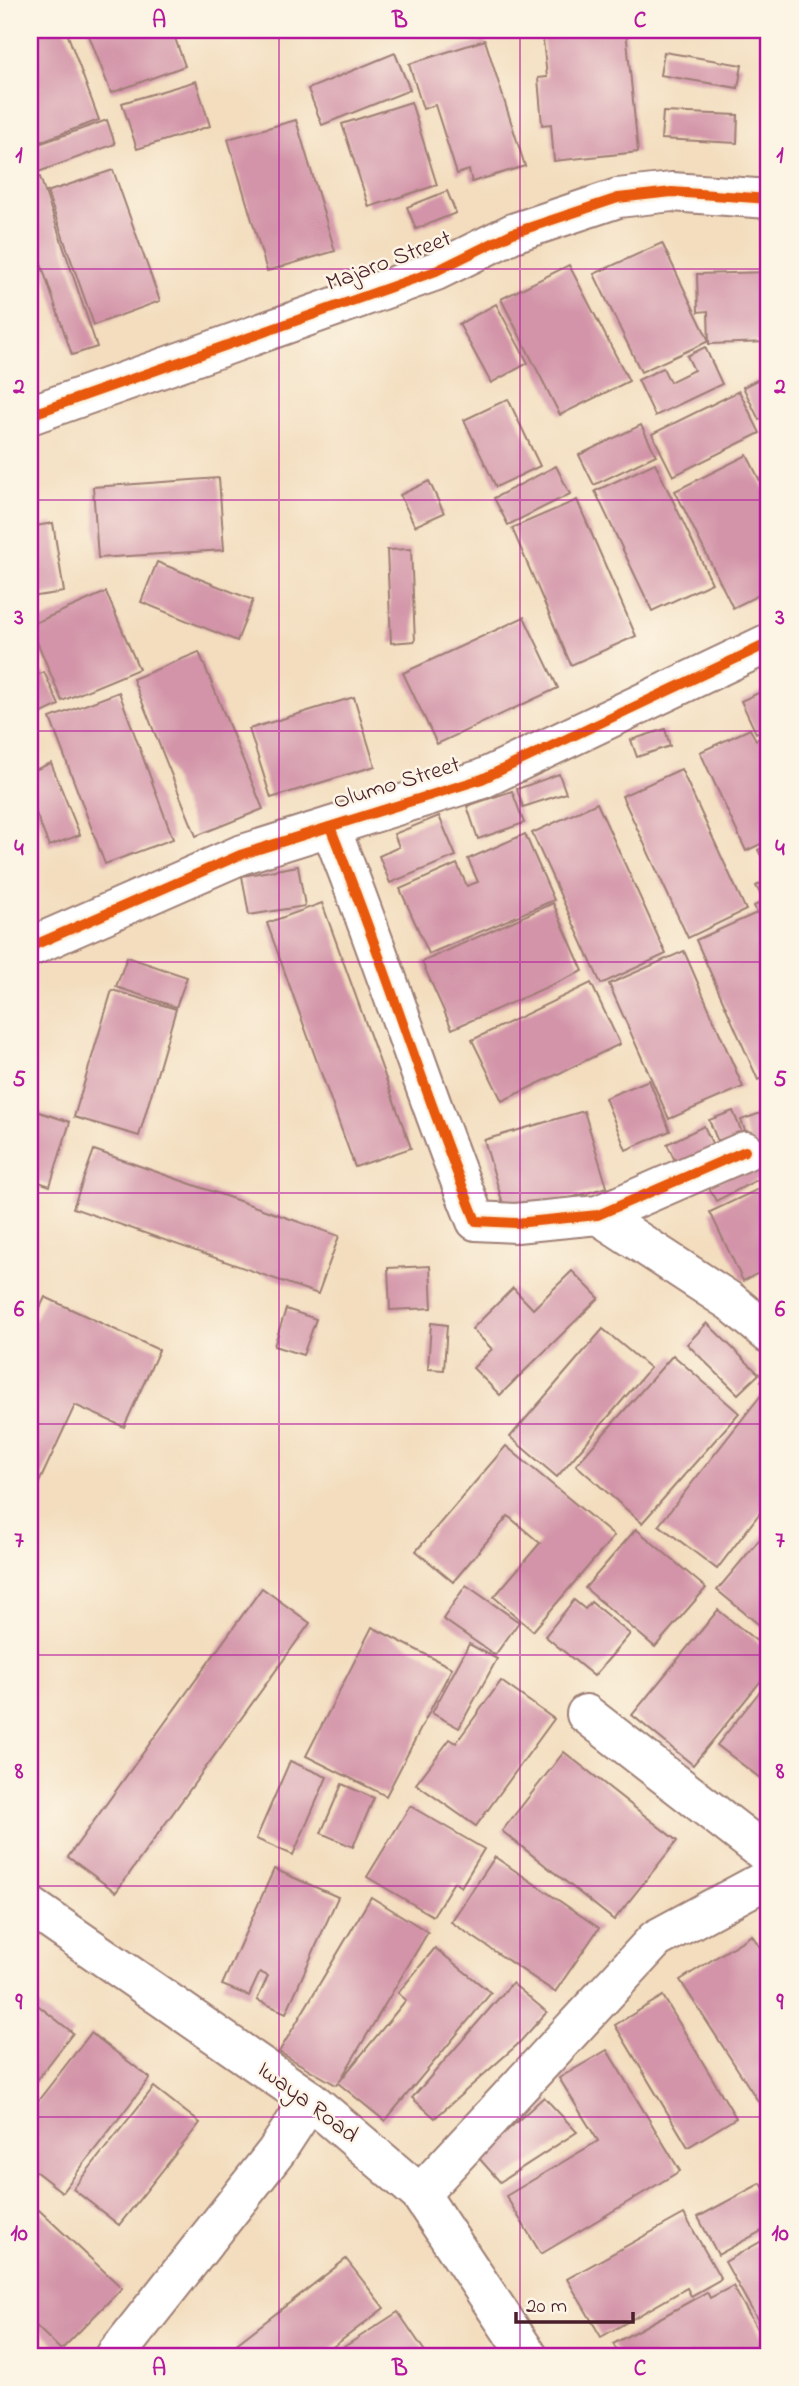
<svg xmlns="http://www.w3.org/2000/svg" width="799" height="2386" font-family="'Indie Flower',sans-serif">
  <style>
    .building { fill: #d394a9 }
    .lines { fill: none; stroke-linecap: round; stroke-linejoin: round }
    .street-casing { stroke: #9e7e74; stroke-width: 42 }
    .secondary-casing { stroke: #9e7e74; stroke-width: 42 }
    .street { stroke: #fff; stroke-width: 38 }
    .secondary { stroke: #fff; stroke-width: 38 }
    .cycleway-casing { stroke: #fcf5e5; stroke-width: 15 }
    .cycleway { stroke: #e8590c; stroke-width: 10 }
    .grid { fill: none; stroke: #b5179e; stroke-width: 2; stroke-opacity: 0.55 }
    .labels { text-anchor: middle; dominant-baseline: central; stroke-width: 5; stroke-linejoin: round; paint-order: stroke }
    .street-label { font-size: 24px; fill: #4a1f2b; stroke: #fcf5e5 }
    .neatline { fill: none; stroke: #b5179e; stroke-width: 2.5 }
    .grid-label { font-size: 23px; text-anchor: middle; font-weight: bold; fill: #b5179e }
  </style>
  <rect width="100%" height="100%" fill="#fcf5e5"/>
  <filter id="ink" filterUnits="userSpaceOnUse"><feTurbulence type="fractalNoise" baseFrequency=".0143" numOctaves="2"/><feDisplacementMap in="SourceGraphic" scale="14" xChannelSelector="R" yChannelSelector="G"/><feConvolveMatrix kernelMatrix="1 2 1 2 8 2 1 2 1" color-interpolation-filters="sRGB"/></filter>
  <filter id="wash" filterUnits="userSpaceOnUse"><feTurbulence type="fractalNoise" baseFrequency=".00686" numOctaves="4" result="noise"/><feDisplacementMap in="SourceGraphic" scale="28" xChannelSelector="R" yChannelSelector="G"/><feGaussianBlur stdDeviation="1.57" result="paint"/><feColorMatrix in="noise" values="0 0 0 0 0 0 0 0 0 0 0 0 0 0 0 0 0 1.4 0 .05"/><feComposite in="paint" operator="in"/></filter>
  <g filter="url(#wash)">
    <rect width="100%" height="100%" fill="#f3ddbe"/>
    <g id="blocks">
      <g class="building">
        <path d="M30,30H66L99,120L39,142L30,116Z"/>
        <path d="M87,30H172L185,66L111,93Z"/>
        <path d="M542,30H626L638,152L554,161L551,124L542,125L538,78L547,77Z"/>
        <path d="M485,40L525,166L472,182L469,170L457,174L435,105L423,109L409,64Z"/>
        <path d="M664,52L742,65L738,88L660,75Z"/>
        <path d="M395,53L410,90L322,125L308,89Z"/>
        <path d="M196,81L210,126L137,149L122,103Z"/>
        <path d="M411,102L437,185L369,207L342,124Z"/>
        <path d="M663,112L738,115L737,143L661,139Z"/>
        <path d="M107,120L115,144L30,175V147Z"/>
        <path d="M296,120L335,251L267,271L228,139Z"/>
        <path d="M113,170L160,301L94,325L47,192Z"/>
        <path d="M40,177L97,347L72,355L30,231V180Z"/>
        <path d="M447,191L456,213L416,229L407,207Z"/>
        <path d="M662,243L709,341L641,372L594,274Z"/>
        <path d="M569,265L629,381L560,415L501,299Z"/>
        <path d="M769,272V342L709,344L708,311L698,312L697,274Z"/>
        <path d="M496,304L528,363L491,383L459,324Z"/>
        <path d="M705,347L722,384L655,416L638,380L663,368L670,382L694,370L687,356Z"/>
        <path d="M769,374V415L759,420L743,387Z"/>
        <path d="M739,391L760,433L673,476L652,434Z"/>
        <path d="M508,399L540,466L496,487L464,420Z"/>
        <path d="M641,425L656,455L594,485L579,455Z"/>
        <path d="M747,455L769,499V590L733,608L675,491Z"/>
        <path d="M655,463L712,583L652,611L595,491Z"/>
        <path d="M556,466L570,494L508,525L494,498Z"/>
        <path d="M219,478L224,550L98,558L93,487Z"/>
        <path d="M429,481L444,513L415,526L400,495Z"/>
        <path d="M577,500L636,636L571,665L512,528Z"/>
        <path d="M53,523L64,592L30,597V527Z"/>
        <path d="M411,549L415,641L391,643L387,550Z"/>
        <path d="M157,562L253,600L237,641L141,602Z"/>
        <path d="M106,592L139,669L62,701L30,625Z"/>
        <path d="M524,617L558,688L437,744L403,673Z"/>
        <path d="M199,652L263,809L196,836L133,679Z"/>
        <path d="M44,672L59,705L36,716L30,702V678Z"/>
        <path d="M769,688V727L756,733L741,701Z"/>
        <path d="M119,692L173,839L105,864L50,718Z"/>
        <path d="M354,697L375,766L271,798L249,729Z"/>
        <path d="M30,713L38,731L30,735Z"/>
        <path d="M665,729L670,746L637,757L631,740Z"/>
        <path d="M750,729L756,740L769,733V840L746,851L700,752Z"/>
        <path d="M51,763L80,835L49,846L30,798V772Z"/>
        <path d="M681,769L746,910L688,938L622,796Z"/>
        <path d="M559,774L566,793L523,807L517,789Z"/>
        <path d="M512,791L524,823L478,839L467,806Z"/>
        <path d="M597,803L666,954L601,984L532,833Z"/>
        <path d="M439,816L456,856L390,883L379,856L399,847L394,834Z"/>
        <path d="M525,834L554,900L429,954L400,889L457,864L467,886L478,882L468,859Z"/>
        <path d="M769,844V871L758,850Z"/>
        <path d="M298,866L305,906L249,915L242,876Z"/>
        <path d="M769,879V1075L758,1080L696,940L757,913L754,906L764,901L756,886Z"/>
        <path d="M322,903L411,1148L355,1167L267,923Z"/>
        <path d="M553,903L583,971L452,1029L422,962Z"/>
        <path d="M684,951L743,1087L669,1119L609,984Z"/>
        <path d="M127,957L187,977L176,1007L116,987Z"/>
        <path d="M591,983L620,1044L502,1101L472,1040Z"/>
        <path d="M112,990L176,1009L139,1136L74,1117Z"/>
        <path d="M649,1080L670,1131L626,1150L605,1098Z"/>
        <path d="M30,1109L70,1122L50,1186L30,1179Z"/>
        <path d="M769,1110V1148L754,1154L741,1120Z"/>
        <path d="M584,1111L607,1187L507,1217L484,1140Z"/>
        <path d="M733,1111L746,1142L722,1152L709,1120Z"/>
        <path d="M704,1126L717,1154L680,1171L667,1144Z"/>
        <path d="M94,1150L339,1236L318,1294L73,1208Z"/>
        <path d="M769,1155V1174L716,1201L708,1186Z"/>
        <path d="M769,1184V1268L743,1281L710,1212Z"/>
        <path d="M430,1266L432,1308L390,1310L388,1268Z"/>
        <path d="M572,1271L599,1298L500,1395L473,1368L492,1349L472,1329L513,1288L533,1309Z"/>
        <path d="M45,1297L159,1350L124,1427L75,1405L30,1502V1329Z"/>
        <path d="M286,1309L316,1319L303,1355L274,1346Z"/>
        <path d="M431,1323L447,1325L444,1370L428,1369Z"/>
        <path d="M707,1323L759,1374L738,1394L687,1344Z"/>
        <path d="M603,1329L650,1368L557,1477L510,1437Z"/>
        <path d="M673,1355L739,1413L642,1523L576,1465Z"/>
        <path d="M769,1368V1387L761,1381Z"/>
        <path d="M762,1394L769,1399V1501L717,1569L659,1525Z"/>
        <path d="M506,1446L614,1536L533,1631L494,1597L540,1543L508,1516L453,1582L416,1551Z"/>
        <path d="M769,1528V1633L717,1590Z"/>
        <path d="M636,1529L706,1588L655,1647L585,1588Z"/>
        <path d="M466,1585L519,1622L495,1655L443,1619Z"/>
        <path d="M262,1588L310,1623L116,1892L68,1857Z"/>
        <path d="M574,1600L585,1609L591,1602L630,1634L594,1676L545,1636Z"/>
        <path d="M718,1610L769,1651V1671L693,1765L632,1715Z"/>
        <path d="M372,1627L452,1668L386,1796L306,1756Z"/>
        <path d="M469,1644L497,1659L459,1728L432,1713Z"/>
        <path d="M769,1680V1767L760,1778L717,1745Z"/>
        <path d="M501,1681L554,1719L476,1826L416,1784L450,1739L456,1743Z"/>
        <path d="M564,1752L677,1841L614,1920L502,1831Z"/>
        <path d="M290,1761L327,1777L293,1855L256,1839Z"/>
        <path d="M342,1784L374,1798L353,1847L321,1833Z"/>
        <path d="M410,1806L484,1849L461,1887L454,1882L433,1916L367,1877Z"/>
        <path d="M495,1857L599,1928L555,1992L451,1922Z"/>
        <path d="M274,1869L338,1897L286,2013L257,2000L268,1976L260,1972L249,1996L222,1985Z"/>
        <path d="M371,1897L428,1932L339,2082L406,2000L398,1993L435,1948L491,1993L385,2121L338,2083L336,2085L279,2052Z"/>
        <path d="M752,1935L769,1962L767,2115L680,1980Z"/>
        <path d="M512,1983L547,2012L517,2045L435,2118L412,2098Z"/>
        <path d="M663,1996L736,2118L688,2147L615,2025Z"/>
        <path d="M30,1999L73,2033L30,2089Z"/>
        <path d="M91,2033L150,2078L62,2192L30,2167V2111Z"/>
        <path d="M607,2050L680,2171L541,2254L506,2196L598,2141L559,2078Z"/>
        <path d="M154,2087L200,2123L119,2225L73,2189Z"/>
        <path d="M544,2097L577,2132L500,2182L478,2157Z"/>
        <path d="M761,2183L769,2198V2227L718,2255L698,2217Z"/>
        <path d="M39,2210L122,2288L61,2350L30,2320V2219Z"/>
        <path d="M684,2214L721,2279L691,2296L687,2288L601,2337L567,2279Z"/>
        <path d="M769,2237V2340L725,2262Z"/>
        <path d="M346,2259L384,2308L321,2356H241L234,2346Z"/>
        <path d="M733,2286L769,2350V2356H620L613,2344L707,2292L710,2298Z"/>
        <path d="M398,2312L428,2356H330Z"/>
      </g>
    </g>
  </g>
  <g filter="url(#ink)">
    <use href="#blocks" fill-opacity="0" stroke="#9e7e74" stroke-width="2"/>
    <g class="lines">
      <defs>
        <g id="street">
          <path d="M30,415L436,271L513,233L618,198L672,192L769,199"/>
          <path d="M330,827C383,957 423,1091 476,1221L516,1223L598,1215L745,1151"/>
          <path d="M598,1215L731,1302L769,1334"/>
          <path d="M586,1714L769,1856"/>
          <path d="M420,2194L656,1939L769,1878"/>
          <path d="M115,2356L276,2152L310,2100"/>
        </g>
        <g id="secondary">
          <path d="M30,947L240,855L482,779L769,643"/>
          <path d="M30,1906L310,2100L420,2194L528,2356"/>
        </g>
      </defs>
      <use href="#street" class="street-casing"/>
      <use href="#secondary" class="secondary-casing"/>
      <use href="#street" class="street"/>
      <use href="#secondary" class="secondary"/>
      <defs>
        <g id="cycleway">
          <path d="M30,415L436,271L513,233L618,198L672,192L769,199"/>
          <path d="M330,827C383,957 423,1091 476,1221L516,1223L598,1215L745,1151"/>
          <path d="M30,947L240,855L482,779L769,643"/>
        </g>
      </defs>
      <use href="#cycleway" class="cycleway-casing"/>
      <use href="#cycleway" class="cycleway"/>
    </g>
  </g>
  <path class="grid" d="M279,30V2356M520,30V2356M30,269H769M30,500H769M30,731H769M30,962H769M30,1193H769M30,1424H769M30,1655H769M30,1886H769M30,2117H769"/>
  <g class="labels">
    <g class="street-label">
      <text transform="translate(389 262) rotate(-21)">Majaro Street</text>
      <text transform="translate(397 784) rotate(-17)">Olumo Street</text>
      <text transform="translate(307 2103) rotate(37)">Iwaya Road</text>
    </g>
  </g>
  <rect width="799" height="2386" fill="none" stroke="#fcf5e5" stroke-width="77"/>
  <path d="M516 2312v10h117v-10" fill="none" stroke="#4a1f2b" stroke-width="3.5"/>
  <text x="526" y="2312" font-size="21" fill="#4a1f2b" stroke="#fcf5e5" stroke-width="5" paint-order="stroke">20 m</text>
  <rect x="38" y="38" width="722" height="2310" class="neatline"/>
  <g class="grid-label">
    <text x="159" y="27">A</text>
    <text x="400" y="27">B</text>
    <text x="640" y="27">C</text>
    <text x="19" y="162">1</text>
    <text x="780" y="162">1</text>
    <text x="19" y="393">2</text>
    <text x="780" y="393">2</text>
    <text x="19" y="624">3</text>
    <text x="780" y="624">3</text>
    <text x="19" y="855">4</text>
    <text x="780" y="855">4</text>
    <text x="19" y="1086">5</text>
    <text x="780" y="1086">5</text>
    <text x="19" y="1316">6</text>
    <text x="780" y="1316">6</text>
    <text x="19" y="1547">7</text>
    <text x="780" y="1547">7</text>
    <text x="19" y="1778">8</text>
    <text x="780" y="1778">8</text>
    <text x="19" y="2009">9</text>
    <text x="780" y="2009">9</text>
    <text x="19" y="2240">10</text>
    <text x="780" y="2240">10</text>
    <text x="159" y="2375">A</text>
    <text x="400" y="2375">B</text>
    <text x="640" y="2375">C</text>
  </g>
</svg>
